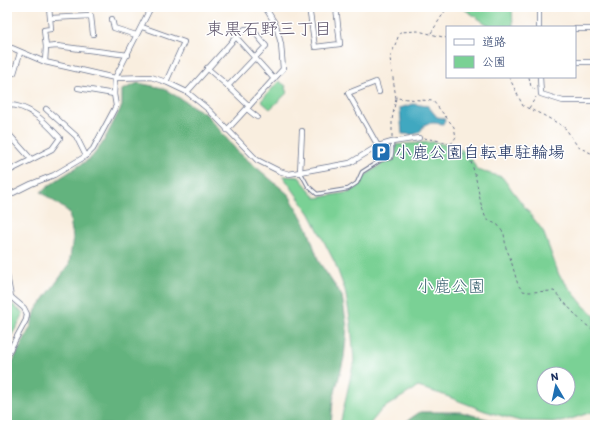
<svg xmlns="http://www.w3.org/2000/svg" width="602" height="432" font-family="Itim,'Klee One',sans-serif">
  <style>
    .green { fill: #7ad195; stroke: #4a807a; fill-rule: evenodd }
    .forest { fill: #63b37e; stroke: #3f716e }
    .water { fill: #40a8c0; stroke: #2e6c8f }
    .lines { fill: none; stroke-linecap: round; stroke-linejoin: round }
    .lane-casing { stroke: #69728b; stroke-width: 4.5 }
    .street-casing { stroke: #69728b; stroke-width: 6 }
    .path { stroke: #69728b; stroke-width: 1; stroke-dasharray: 3 3; stroke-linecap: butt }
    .lane { stroke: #fff; stroke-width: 2.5 }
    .street { stroke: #fff; stroke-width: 4.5 }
    .labels { text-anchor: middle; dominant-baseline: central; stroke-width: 3; stroke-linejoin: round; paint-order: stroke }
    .poi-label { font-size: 17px; fill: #1b2f5e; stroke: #fff; text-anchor: start }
    .park-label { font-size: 17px; fill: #38606e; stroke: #fff }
    .neighbourhood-label { font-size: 18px; fill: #635a70; stroke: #fff }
  </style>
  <rect width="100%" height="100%" fill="#fff"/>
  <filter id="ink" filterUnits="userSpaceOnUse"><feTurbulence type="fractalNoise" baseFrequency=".025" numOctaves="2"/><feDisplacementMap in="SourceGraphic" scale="8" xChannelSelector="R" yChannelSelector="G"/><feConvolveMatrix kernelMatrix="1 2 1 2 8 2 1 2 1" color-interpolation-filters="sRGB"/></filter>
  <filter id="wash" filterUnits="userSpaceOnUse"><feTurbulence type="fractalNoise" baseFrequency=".012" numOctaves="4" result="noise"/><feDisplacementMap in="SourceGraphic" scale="16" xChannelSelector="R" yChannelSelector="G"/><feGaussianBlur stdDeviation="0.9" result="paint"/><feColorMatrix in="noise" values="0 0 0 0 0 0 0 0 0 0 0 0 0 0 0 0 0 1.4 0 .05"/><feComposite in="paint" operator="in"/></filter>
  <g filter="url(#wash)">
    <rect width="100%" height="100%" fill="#f9eedf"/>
    <g class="green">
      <path d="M461,7H512L513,27H491Z"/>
      <path d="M279,81L286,86L285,88L287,93L270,109L261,101Z"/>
      <path d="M433,142L457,147L469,155L477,170L502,177L543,231L559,275L584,306L595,316V411L562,422L520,421L485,411L441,394L418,387L382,409L369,425H340L354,361L351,324L345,290L335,263L310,214L283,176L299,177L316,198L350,192L358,187L366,175L383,163L390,161L396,154L395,145ZM544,374H568V398H544Z"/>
      <path d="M7,300L23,313L22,318L10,338L7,336Z"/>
    </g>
    <g class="forest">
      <path d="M138,83L163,88L207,115L237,151L289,195L307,227L319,262L342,296L347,327L344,358L333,400L331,425H7V373L31,326L36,310L69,265L73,238L69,212L41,192L57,180L91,158L102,144L122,106V90Z"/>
      <path d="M420,412H461L509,425H401Z"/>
    </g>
    <path class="water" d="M413,104L428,106L437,117L444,118L445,121L443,124C436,123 430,122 424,125C419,137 412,134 402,134L400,108Z"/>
  </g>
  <g filter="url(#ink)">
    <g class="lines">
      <defs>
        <path id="lane" d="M301,173L308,186L317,194L348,189L357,183L362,172L381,160L391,158L392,152V142"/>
        <g id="street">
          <path d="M309,7L315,47L340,44L336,7"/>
          <path d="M51,18L91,16L93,34"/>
          <path d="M112,19L114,28L136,35"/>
          <path d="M142,27L184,42L166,82"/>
          <path d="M539,27V7"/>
          <path d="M575,29H595"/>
          <path d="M236,37L274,79"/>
          <path d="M46,47L57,46L128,55"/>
          <path d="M7,48H12L45,62L115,78L151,77L166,82L187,92L209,110L257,160L279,171L289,174L350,163L378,146L392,142L419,138"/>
          <path d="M45,62L46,47L44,30L51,29L49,7"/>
          <path d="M575,62H595"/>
          <path d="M207,68L228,86L249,106"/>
          <path d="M7,72L14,73L20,53"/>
          <path d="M540,77L541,94L563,101H595"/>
          <path d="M78,88L114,94"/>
          <path d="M187,92L236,37L245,29H252L266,46L228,86"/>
          <path d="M7,105C29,104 46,123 60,138L52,149L7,172"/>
          <path d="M46,109L76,136L86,156"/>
          <path d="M247,109L257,117"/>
          <path d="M227,130L283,69L281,44L276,25L265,7"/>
          <path d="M7,132L31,159"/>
          <path d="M378,146L348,93L376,82L379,92"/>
          <path d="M300,173L302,131"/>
          <path d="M7,196L31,184L54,175L86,156L93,149L116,106L114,94L115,78L151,7"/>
          <path d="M7,275L11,297L24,308L27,314L26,320L7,355"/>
        </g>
      </defs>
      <use href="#lane" class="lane-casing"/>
      <use href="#street" class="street-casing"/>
      <g class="path">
        <path d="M431,33L445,11L446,7"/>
        <path d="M509,77L523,106L543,115L561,125L566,129L578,147L595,155"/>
        <path d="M529,77L531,87L536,90"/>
        <path d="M396,98L390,58L400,32L418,31L447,38"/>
        <path d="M529,108L536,97"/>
        <path d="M392,137V120L396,98L433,101L454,127L456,137L451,144"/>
        <path d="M424,138L440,141L451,145L460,151L471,162L475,174L481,204L486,219L498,225L504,234L506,248L510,257L518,285L523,291L529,292L554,291L582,322L595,331"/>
      </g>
      <use href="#lane" class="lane"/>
      <use href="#street" class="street"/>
    </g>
  </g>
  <defs>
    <symbol id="parking-square" viewBox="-11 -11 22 22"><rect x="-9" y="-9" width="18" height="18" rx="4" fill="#1f6fb2" stroke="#fff"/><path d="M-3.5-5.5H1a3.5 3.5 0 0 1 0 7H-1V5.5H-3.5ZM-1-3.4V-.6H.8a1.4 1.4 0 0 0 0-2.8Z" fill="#fff"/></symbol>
  </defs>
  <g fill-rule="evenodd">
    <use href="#parking-square" x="370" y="141" width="22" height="22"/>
  </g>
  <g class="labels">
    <g class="poi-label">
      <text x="395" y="152">小鹿公園自転車駐輪場</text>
    </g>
    <g class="park-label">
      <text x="451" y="286">小鹿公園</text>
    </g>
    <g class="neighbourhood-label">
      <text x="269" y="29">東黒石野三丁目</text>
    </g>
  </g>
  <rect width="602" height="432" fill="none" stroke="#fff" stroke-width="24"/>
  <rect x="446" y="26" width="130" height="52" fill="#ffffff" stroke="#a4acbf"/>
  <rect x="454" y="39" width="20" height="6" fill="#ffffff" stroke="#a4acbf"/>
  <text x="482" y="46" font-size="12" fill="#1b2f5e">道路</text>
  <rect x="454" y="56" width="20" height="12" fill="#7ad195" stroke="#a4acbf"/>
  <text x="482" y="66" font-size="12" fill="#1b2f5e">公園</text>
  <g transform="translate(556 386) rotate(351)"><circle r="19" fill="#ffffff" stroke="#a4acbf"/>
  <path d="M0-3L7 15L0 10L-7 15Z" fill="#1f6fb2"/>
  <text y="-6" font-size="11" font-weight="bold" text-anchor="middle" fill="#1b2f5e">N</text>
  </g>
</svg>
